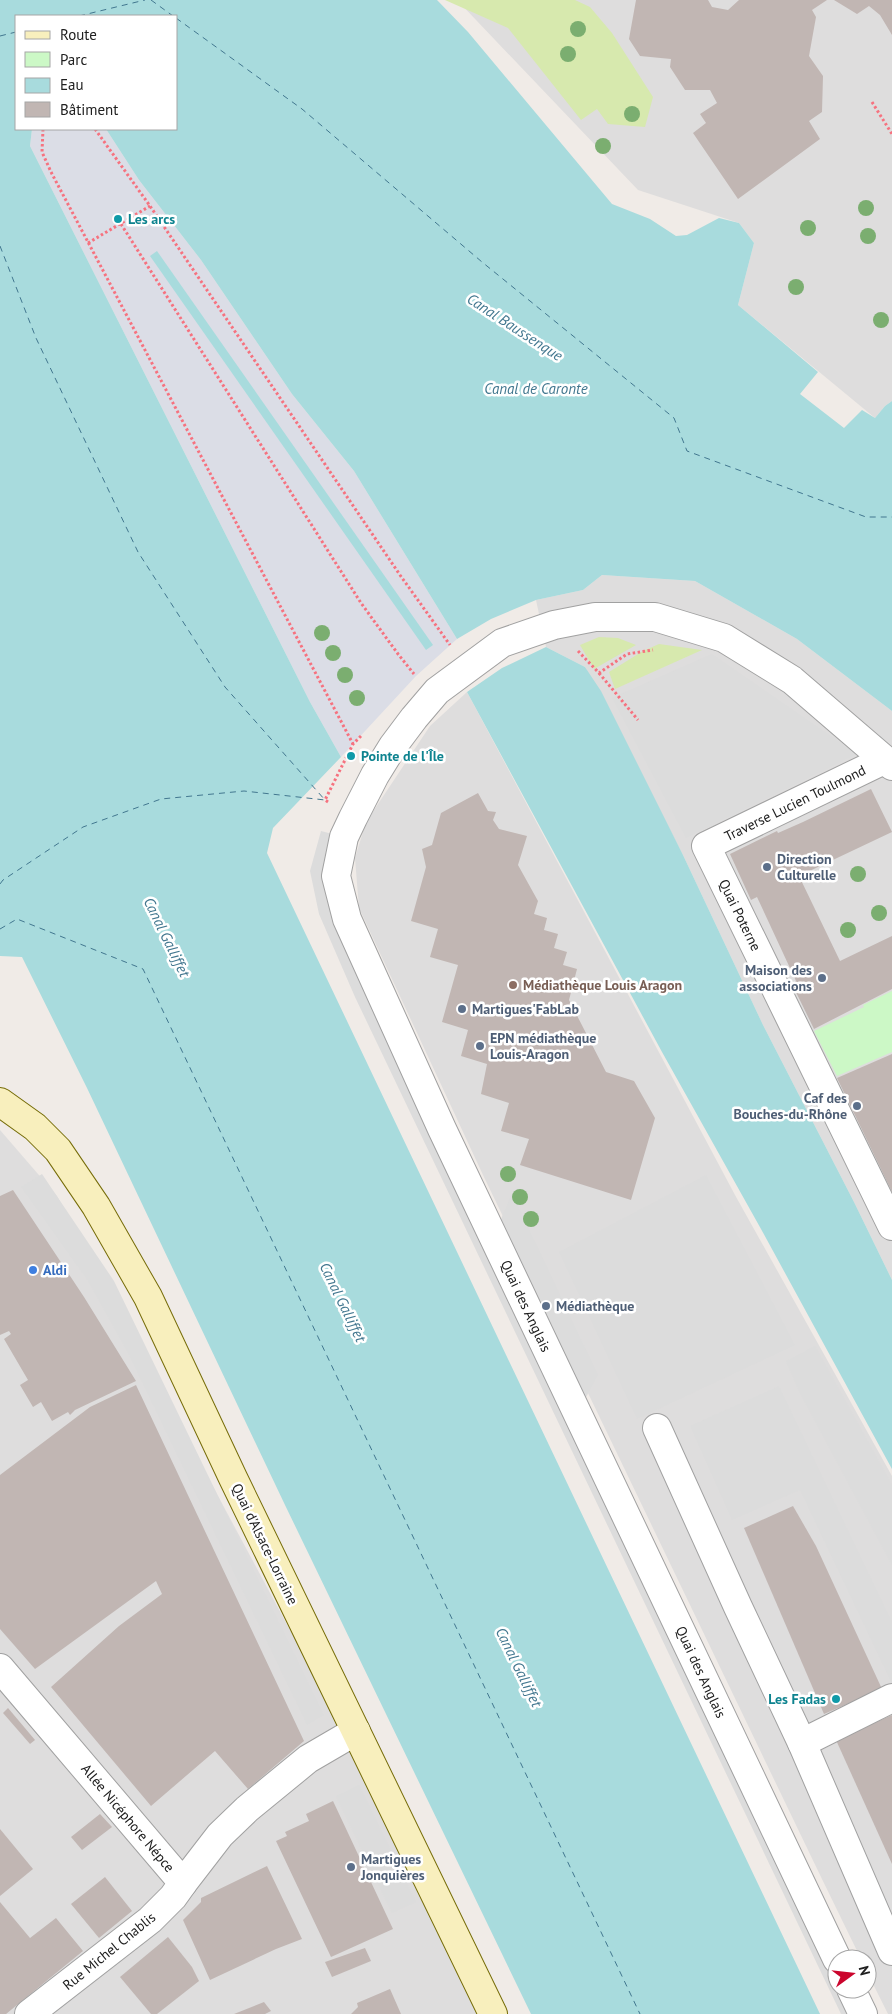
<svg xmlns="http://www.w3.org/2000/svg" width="892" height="2014" font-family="'PT Sans',sans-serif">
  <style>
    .residential { fill: #dedddd }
    .grass { fill: #d7e9ae }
    .park { fill: #ccf8c6 }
    .parking { fill: #dcdcdc }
    .plaza { fill: #dbdde6 }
    .water { fill: #a8dbdd }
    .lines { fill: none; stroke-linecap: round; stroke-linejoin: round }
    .ferry { stroke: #42778f; stroke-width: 1; stroke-dasharray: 6 5; stroke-linecap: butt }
    .building { fill: #c1b6b3 }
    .street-casing { stroke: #a1a1a1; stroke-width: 30 }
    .secondary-casing { stroke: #766c08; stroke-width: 30 }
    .path { stroke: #f6727f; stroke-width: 3; stroke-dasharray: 2.5 2.5; stroke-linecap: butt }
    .street { stroke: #fff; stroke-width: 28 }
    .secondary { stroke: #f8efbd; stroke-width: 28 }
    .tree { fill: #7bae70 }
    .culture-dot { fill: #0f9aa8; stroke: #fff; stroke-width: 2 }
    .service-dot { fill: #5c6f8a; stroke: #fff; stroke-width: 2 }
    .education-dot { fill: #8d6e63; stroke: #fff; stroke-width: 2 }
    .shop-dot { fill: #3f7fe0; stroke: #fff; stroke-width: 2 }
    .labels { text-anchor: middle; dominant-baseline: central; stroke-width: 5; stroke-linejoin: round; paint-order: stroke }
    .culture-label { font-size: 14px; font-weight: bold; fill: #0d838f; stroke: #fff; text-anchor: start }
    .street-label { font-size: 14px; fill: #202020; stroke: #fff }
    .service-label { font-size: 14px; font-weight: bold; fill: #4e5e75; stroke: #fff; text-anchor: start }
    .education-label { font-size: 14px; font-weight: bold; fill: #785e54; stroke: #fff; text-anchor: start }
    .shop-label { font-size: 14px; font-weight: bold; fill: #366cbe; stroke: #fff; text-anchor: start }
    .water-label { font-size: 15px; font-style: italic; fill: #42778f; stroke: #fff }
  </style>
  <rect width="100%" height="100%" fill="#f0ebe7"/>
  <g class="residential">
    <path d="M457,0H892V401L885,406L875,418L738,305L754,243L739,223L638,190Z"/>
    <path d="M602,575L695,581L797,639L892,711V1280L854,1202L763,1025L683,855L585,667L546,647L536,600L583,590Z"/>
    <path d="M467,692L735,1195L892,1476V2014H888L867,1972V1959H861L821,1877L483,1175L359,908L355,858L366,822L430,726Z"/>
    <path d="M0,1130L57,1196L496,2014H0Z"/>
  </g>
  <g class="grass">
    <path d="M445,0H575L590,7L612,33L653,97L645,127L608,124L597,109L581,120L508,28Z"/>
    <path d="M599,637L618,638L636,645L594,669L580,645Z"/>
    <path d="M659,644L702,650L615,689L609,672L643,651Z"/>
  </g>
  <path class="park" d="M892,991V1052L837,1076L814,1031L864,1007L863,1005Z"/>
  <g class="parking">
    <path d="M712,654L857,754L686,838L612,698Z"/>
    <path d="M321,831L344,837L336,876L494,1236L512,1193L598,1375L577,1414L837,1959V1989H851L863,2014H841L355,997L319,914L310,871Z"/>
    <path d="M42,1174L114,1281L324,1715L307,1725L128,1353L88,1281L21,1187Z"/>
    <path d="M706,1175L795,1345L637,1419L559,1252Z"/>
    <path d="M815,1346L892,1485V1565L800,1393L786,1361Z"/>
    <path d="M779,1386L892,1622V1684L800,1490L732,1520L690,1426Z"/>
    <path d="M359,1785L416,1902L392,1913L336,1796Z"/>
  </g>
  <path class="plaza" d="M32,129H106L139,180L201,260L292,394L354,471L457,639L416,676L341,757L310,702L30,146Z"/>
  <g class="water">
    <path d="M0,0H437L468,32L612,204L650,219L676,236L687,235L719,218L739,223L754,243L738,305L818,372L800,394L844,428L862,410L875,418L885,406L892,401V711L797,639L695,581L602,575L583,590L536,600L491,619L457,639L354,471L292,394L201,260L139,180L106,129H176V16H16V129H32L30,146L310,702L341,757L273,828L267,853L820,2014H531L285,1505L87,1088L22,957L0,956Z"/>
    <path d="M157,251L433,645L426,650L150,256Z"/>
    <path d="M546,647L585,667L601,691L683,855L763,1025L854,1202L892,1280V1469L761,1229L662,1052L467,692L502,668Z"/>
  </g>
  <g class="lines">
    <g class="ferry">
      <path d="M151,0L173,16"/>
      <path d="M79,16L145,0"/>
      <path d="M176,18L302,109L482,262L674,418L687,451L866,517H892"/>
      <path d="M0,36L16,32"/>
      <path d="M0,246L36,338L138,552L225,687L325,800L244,791L161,799L83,827L3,880L0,884"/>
      <path d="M0,929L17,919L143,969L640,2014"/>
    </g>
  </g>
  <g class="building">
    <path d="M636,0H708L712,7L728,10L739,0H827L812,10L816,17L809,56L823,76L822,112L809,121L820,139L738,199L693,133L706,123L700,114L717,103L710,90H685L670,67L671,59L640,56L629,39Z"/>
    <path d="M834,0H892V35L880,15L869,6L857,14Z"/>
    <path d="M871,789L892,832L799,876L840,961L892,936V989L814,1029L792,984L796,981L757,897L751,900L730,854L777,831L778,833L803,822Z"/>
    <path d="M478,793L488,811L496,812L493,820L499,829L527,836L518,865L538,901L534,914L547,918L544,930L558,934L554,948L567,952L563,965L577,969L569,1000L606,1072L634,1081L655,1118L631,1200L520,1165L529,1139L501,1131L509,1103L481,1094L487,1064L461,1056L468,1030L442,1022L458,965L430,957L438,929L411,921L426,867L422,849L432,845L441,813Z"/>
    <path d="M892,1054V1192L837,1078Z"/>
    <path d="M13,1190L84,1297L136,1381L75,1410L70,1415L68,1412L52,1421L41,1402L33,1407L20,1385L28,1380L4,1339L11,1334L9,1331L0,1335V1196Z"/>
    <path d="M136,1385L304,1741L248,1789L215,1751L151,1806L51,1687L119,1626L162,1594L156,1581L35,1669L0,1629V1475L90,1407Z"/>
    <path d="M793,1506L816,1546L882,1689L824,1714L744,1528Z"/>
    <path d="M8,1708L35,1740L30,1744L3,1713Z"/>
    <path d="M892,1715V1864L836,1740Z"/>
    <path d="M333,1801L393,1929L331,1957L276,1841L287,1836L285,1832L309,1821L306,1814Z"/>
    <path d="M100,1814L112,1827L82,1850L71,1837Z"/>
    <path d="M0,1829L33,1869L0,1896Z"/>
    <path d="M267,1866L302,1939L276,1949L210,1980L183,1920L201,1902V1898Z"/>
    <path d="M105,1877L132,1911L99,1938L71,1904Z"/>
    <path d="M0,1902L30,1938L56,1918L83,1951L6,2014H0Z"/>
    <path d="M168,1937L192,1967L199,1981L157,2014H151L120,1977Z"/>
    <path d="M365,1948L371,1961L332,1977L325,1962Z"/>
    <path d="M390,1989L401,2014H351L358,2007L357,2003Z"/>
    <path d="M264,2002L271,2011L265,2014H234Z"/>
  </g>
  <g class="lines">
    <defs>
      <g id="street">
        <path d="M884,760L706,846L892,1226"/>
        <path d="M657,1428L738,1607L802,1743L892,1951"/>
        <path d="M0,1668L183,1883L220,1835L247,1809L308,1759L356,1731"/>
        <path d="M802,1743L892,1698"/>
        <path d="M837,1959L442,1129L347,919L336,876L344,837L353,818L375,775L393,746L414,718L437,691L502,643L554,625L595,617H655L724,638L792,680L892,766"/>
        <path d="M851,1989L863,2014"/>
        <path d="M29,2014L150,1920L173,1897L183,1883"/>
      </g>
      <path id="secondary" d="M0,1102L35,1127L58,1150L96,1206L148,1297L233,1478L493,2014"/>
    </defs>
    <use href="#street" class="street-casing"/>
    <use href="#secondary" class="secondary-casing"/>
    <g class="path">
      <path d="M872,102L892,134"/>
      <path d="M43,129L42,152L51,172L353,744"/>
      <path d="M95,129L150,206L400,575L450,645"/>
      <path d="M121,224L361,603L398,654L414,674"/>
      <path d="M88,243L150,206"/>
      <path d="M578,651L599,673L627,654L653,650"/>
      <path d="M599,673L638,720"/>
      <path d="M328,802L325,800L353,744L362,735"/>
    </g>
    <use href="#street" class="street"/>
    <use href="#secondary" class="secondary"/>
  </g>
  <g class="tree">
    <circle cx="578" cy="29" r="8"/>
    <circle cx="568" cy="54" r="8"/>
    <circle cx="632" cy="114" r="8"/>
    <circle cx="603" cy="146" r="8"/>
    <circle cx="866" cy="208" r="8"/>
    <circle cx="808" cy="228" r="8"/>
    <circle cx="868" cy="236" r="8"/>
    <circle cx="796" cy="287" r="8"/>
    <circle cx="881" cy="320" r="8"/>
    <circle cx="322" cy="633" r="8"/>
    <circle cx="333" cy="653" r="8"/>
    <circle cx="345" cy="675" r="8"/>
    <circle cx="357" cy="698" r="8"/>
    <circle cx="858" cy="874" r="8"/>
    <circle cx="879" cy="913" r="8"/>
    <circle cx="848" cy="930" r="8"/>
    <circle cx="508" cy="1174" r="8"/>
    <circle cx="520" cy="1197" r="8"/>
    <circle cx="531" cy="1219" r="8"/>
  </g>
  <g class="culture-dot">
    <circle cx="118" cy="219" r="5"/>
    <circle cx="351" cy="756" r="5"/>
    <circle cx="836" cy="1699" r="5"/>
  </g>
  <g class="service-dot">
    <circle cx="767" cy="867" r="5"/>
    <circle cx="822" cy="978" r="5"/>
    <circle cx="462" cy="1009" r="5"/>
    <circle cx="480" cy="1046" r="5"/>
    <circle cx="857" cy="1106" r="5"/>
    <circle cx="546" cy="1306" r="5"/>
    <circle cx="351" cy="1867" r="5"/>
  </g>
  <circle class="education-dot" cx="513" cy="985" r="5"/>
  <circle class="shop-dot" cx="33" cy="1270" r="5"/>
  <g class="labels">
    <g class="culture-label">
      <text x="128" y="219">Les arcs</text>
      <text x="361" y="756">Pointe de l'Île</text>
      <text x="826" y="1699" text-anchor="end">Les Fadas</text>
    </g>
    <g class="street-label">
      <text transform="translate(795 803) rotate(-26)">Traverse Lucien Toulmond</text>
      <text transform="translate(740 915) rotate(64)">Quai Poterne</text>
      <text transform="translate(526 1306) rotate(65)">Quai des Anglais</text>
      <text transform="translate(265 1544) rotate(64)">Quai d'Alsace-Lorraine</text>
      <text transform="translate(701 1672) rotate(65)">Quai des Anglais</text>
      <text transform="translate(128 1818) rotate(50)">Allée Nicéphore Népce</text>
      <text transform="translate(109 1951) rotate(-39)">Rue Michel Chablis</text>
    </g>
    <g class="service-label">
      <text x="777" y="859">Direction<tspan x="777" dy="16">Culturelle</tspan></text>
      <text x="812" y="970" text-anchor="end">Maison des<tspan x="812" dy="16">associations</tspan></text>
      <text x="472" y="1009">Martigues'FabLab</text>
      <text x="490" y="1038">EPN médiathèque<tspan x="490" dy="16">Louis-Aragon</tspan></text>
      <text x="847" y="1098" text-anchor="end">Caf des<tspan x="847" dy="16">Bouches-du-Rhône</tspan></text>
      <text x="556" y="1306">Médiathèque</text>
      <text x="361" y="1859">Martigues<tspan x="361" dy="16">Jonquières</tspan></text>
    </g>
    <g class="education-label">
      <text x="523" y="985">Médiathèque Louis Aragon</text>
    </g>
    <g class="shop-label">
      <text x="43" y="1270">Aldi</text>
    </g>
    <g class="water-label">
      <text transform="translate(515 327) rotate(33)">Canal Baussenque</text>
      <text x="536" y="388">Canal de Caronte</text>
      <text transform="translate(167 937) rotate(64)">Canal Galliffet</text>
      <text transform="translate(343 1302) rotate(64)">Canal Galliffet</text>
      <text transform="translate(519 1667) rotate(64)">Canal Galliffet</text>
    </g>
  </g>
  <rect x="15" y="15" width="162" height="115" fill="#ffffff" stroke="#a6a6a6"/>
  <rect x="25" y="31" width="25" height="8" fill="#f8efbd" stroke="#a6a6a6"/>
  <text x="60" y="40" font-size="15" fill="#202020">Route</text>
  <rect x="25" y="52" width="25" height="15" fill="#ccf8c6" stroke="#a6a6a6"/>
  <text x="60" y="65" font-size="15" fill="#202020">Parc</text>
  <rect x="25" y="78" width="25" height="15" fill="#a8dbdd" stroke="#a6a6a6"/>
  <text x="60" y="90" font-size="15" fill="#202020">Eau</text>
  <rect x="25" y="102" width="25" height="15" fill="#c1b6b3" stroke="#a6a6a6"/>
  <text x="60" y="115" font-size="15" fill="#202020">Bâtiment</text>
  <g transform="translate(852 1974) rotate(75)"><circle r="24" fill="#ffffff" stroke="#a6a6a6"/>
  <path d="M0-4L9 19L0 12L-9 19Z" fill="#cb052d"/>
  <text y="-8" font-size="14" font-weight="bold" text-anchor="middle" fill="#202020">N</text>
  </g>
</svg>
